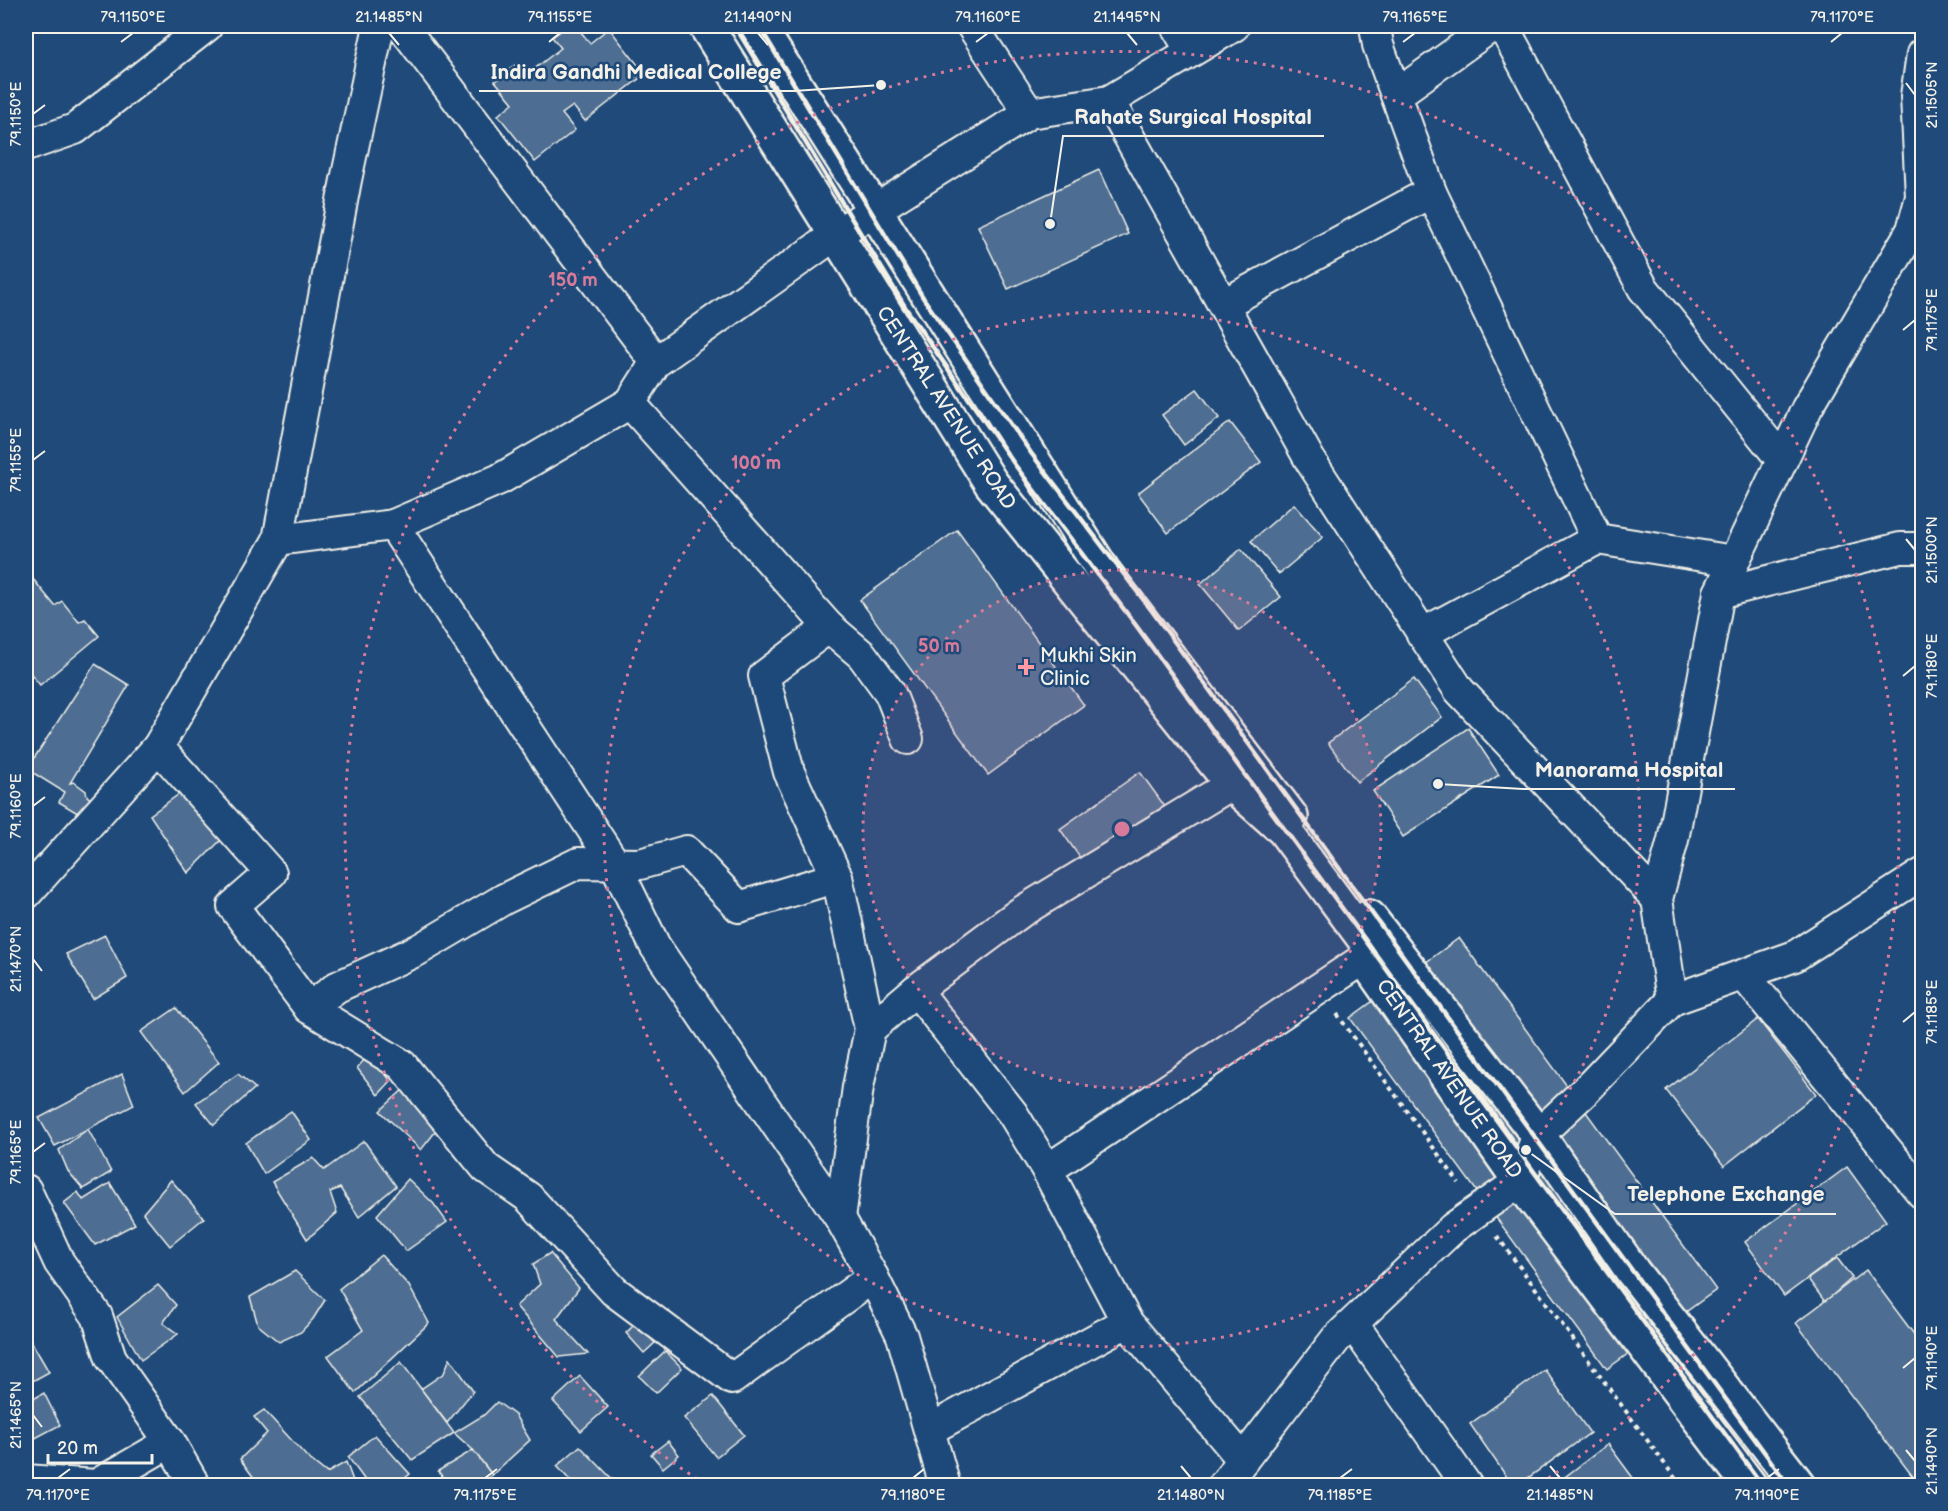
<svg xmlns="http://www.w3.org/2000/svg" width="1948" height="1511" font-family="'Balsamiq Sans',sans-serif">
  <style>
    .building { fill: #4d6e92; stroke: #f4f1e8; stroke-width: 1.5 }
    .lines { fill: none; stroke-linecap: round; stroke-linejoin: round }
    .street-casing { stroke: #f4f1e8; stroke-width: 34 }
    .primary-casing { stroke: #f4f1e8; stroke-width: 38 }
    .path { stroke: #f4f1e8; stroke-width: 4; stroke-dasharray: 4.5 4.5; stroke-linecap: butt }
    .street { stroke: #1f4a7a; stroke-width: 30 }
    .primary { stroke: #1f4a7a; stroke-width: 33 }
    .rail { stroke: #f4f1e8; stroke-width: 4.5 }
    .ticks { fill: none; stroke: #f4f1e8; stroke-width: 2 }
    .ring { fill: none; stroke: #d87a9a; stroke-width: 3; stroke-dasharray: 3 6 }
    .poi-dot { fill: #ff9aa2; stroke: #1f4a7a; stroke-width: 2 }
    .labels { text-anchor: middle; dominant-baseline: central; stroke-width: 5; stroke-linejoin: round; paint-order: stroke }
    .street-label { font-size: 20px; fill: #f4f1e8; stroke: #1f4a7a }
    .poi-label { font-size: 20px; fill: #f4f1e8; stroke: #1f4a7a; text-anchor: start }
    .centre { fill: #d87a9a; stroke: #1f4a7a; stroke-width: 3 }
    .ring-label { font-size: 18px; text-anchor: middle; font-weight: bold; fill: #d87a9a; stroke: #1f4a7a; stroke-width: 5; stroke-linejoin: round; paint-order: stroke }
    .leader { fill: none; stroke: #f4f1e8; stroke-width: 2 }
    .callout-dot { fill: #f4f1e8; stroke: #1f4a7a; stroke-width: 2 }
    .callout-label { font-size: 21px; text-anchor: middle; font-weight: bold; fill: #f4f1e8; stroke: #1f4a7a; stroke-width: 5; stroke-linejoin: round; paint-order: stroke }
    .neatline { fill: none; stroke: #f4f1e8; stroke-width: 2 }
    .ticks-label { font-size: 15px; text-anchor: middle; fill: #f4f1e8 }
  </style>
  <rect width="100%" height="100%" fill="#1f4a7a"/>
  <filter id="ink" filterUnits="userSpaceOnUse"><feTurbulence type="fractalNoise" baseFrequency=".0167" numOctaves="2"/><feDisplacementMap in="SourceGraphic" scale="12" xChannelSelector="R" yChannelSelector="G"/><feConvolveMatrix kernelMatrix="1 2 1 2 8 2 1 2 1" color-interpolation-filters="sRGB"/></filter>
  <g filter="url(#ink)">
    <g class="building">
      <path d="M568,26H576L590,43L609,28L645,74L585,121L573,106L562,114L575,130L535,162L498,115L513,103L495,81L515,65L524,77L561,48L552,37Z"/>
      <path d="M1099,170L1128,234L1008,289L978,226Z"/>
      <path d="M1197,389L1219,418L1184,445L1162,415Z"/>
      <path d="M1230,422L1261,462L1168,533L1138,493Z"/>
      <path d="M1294,504L1323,537L1279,574L1251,541Z"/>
      <path d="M957,530L1084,705L988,775L860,600Z"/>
      <path d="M1241,549L1281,597L1239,631L1200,584Z"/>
      <path d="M28,573L55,606L62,601L79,622L85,619L99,636L40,685L26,668V575Z"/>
      <path d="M95,664L129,685L70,783L74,782L86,791L87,796L96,803L86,818L59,802L64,792L27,769Z"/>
      <path d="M1414,679L1442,717L1357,782L1328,743Z"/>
      <path d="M1468,728L1499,775L1403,837L1373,791Z"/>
      <path d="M1140,772L1166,808L1085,865L1060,829Z"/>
      <path d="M182,792L221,840L188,873L150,815Z"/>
      <path d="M105,935L127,978L93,999L66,954Z"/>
      <path d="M1459,938L1716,1290L1607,1369L1350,1018Z"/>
      <path d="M176,1008L219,1062L185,1092L141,1032Z"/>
      <path d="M1758,1019L1816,1094L1724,1166L1666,1090Z"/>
      <path d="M369,1054L391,1081L378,1095L357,1068Z"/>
      <path d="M122,1074L134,1105L55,1146L39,1118Z"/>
      <path d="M238,1074L255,1088L214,1125L196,1103Z"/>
      <path d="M407,1086L443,1122L421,1150L380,1111Z"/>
      <path d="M291,1111L311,1140L264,1174L246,1143Z"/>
      <path d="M88,1129L111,1172L83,1189L68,1171L59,1150Z"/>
      <path d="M364,1141L396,1186L359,1217L340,1188L330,1192L337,1213L307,1239L272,1182L313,1158L324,1170Z"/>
      <path d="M1847,1167L1886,1221L1784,1296L1745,1242Z"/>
      <path d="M408,1179L433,1203L447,1222L406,1251L377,1215Z"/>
      <path d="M171,1180L204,1218L170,1246L143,1213Z"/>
      <path d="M110,1183L135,1224L95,1245L64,1203L78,1192L83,1200Z"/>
      <path d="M550,1253L579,1288L556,1319L588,1354L559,1357L516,1306L540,1284L533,1264Z"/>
      <path d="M381,1255L409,1286L429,1323L355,1393L328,1356L363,1330L339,1289Z"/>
      <path d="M1837,1258L1852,1278L1825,1302L1808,1279Z"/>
      <path d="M1866,1270L1922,1345V1483L1920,1486L1796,1323Z"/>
      <path d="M295,1271L325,1300L313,1319L301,1332L279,1342L258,1325L250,1297Z"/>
      <path d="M158,1285L176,1305L163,1323L178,1334L141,1360L117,1317Z"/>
      <path d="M636,1323L655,1343L644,1353L626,1333Z"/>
      <path d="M27,1334L49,1372L29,1383L26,1377Z"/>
      <path d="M665,1351L682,1368L656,1393L639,1376Z"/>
      <path d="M450,1358L473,1391L447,1423L421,1389L444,1373Z"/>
      <path d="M401,1362L454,1433L412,1460L360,1397Z"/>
      <path d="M1545,1370L1590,1433L1517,1486H1513L1470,1424Z"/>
      <path d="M580,1376L608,1407L581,1431L553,1401Z"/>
      <path d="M44,1393L60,1425L26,1443V1403Z"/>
      <path d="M713,1396L744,1435L716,1457L684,1418Z"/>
      <path d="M497,1402L515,1415L530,1440L492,1475L473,1450L454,1433L484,1415Z"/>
      <path d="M264,1410L307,1457L327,1473L346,1462L355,1486H260L240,1459L267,1433L254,1417Z"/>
      <path d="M375,1435L410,1474L395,1486H369L348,1457Z"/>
      <path d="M668,1441L679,1455L663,1468L651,1454Z"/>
      <path d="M1608,1444L1639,1486H1553Z"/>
      <path d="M580,1446L619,1486H575L557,1466Z"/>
      <path d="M473,1450L492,1475L476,1486H449L438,1471Z"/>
      <path d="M668,1478L676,1486H644L642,1483Z"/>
    </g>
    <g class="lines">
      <defs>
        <g id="street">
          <path d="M972,26L1029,113"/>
          <path d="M1176,26L1191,51"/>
          <path d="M1234,26L1109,101L1310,460L1459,690L1657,899"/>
          <path d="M1375,26L1378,45L1431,192L1597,539L1734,561"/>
          <path d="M1503,26L1643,288L1782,460"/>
          <path d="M1922,54L1916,96L1921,197L1912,230L1807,408L1719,593L1673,840L1657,899L1672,1000L1795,956L1922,874"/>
          <path d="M1396,95L1492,26"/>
          <path d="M26,146L75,129L207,26"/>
          <path d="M1224,304L1431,192"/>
          <path d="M656,362L835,235L1029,113L1109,101"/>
          <path d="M393,525L615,864L655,946L840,1218L873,1277"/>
          <path d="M278,540L393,525L500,479L630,403L656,362L402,26"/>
          <path d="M1719,593L1900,548H1922"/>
          <path d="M829,627L862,655L890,693L908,739"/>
          <path d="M1422,634L1597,539"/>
          <path d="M158,747L271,873L233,906L309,1008L337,987L418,950L504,899L578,863L640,864L686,851L739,907L837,877L789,772L764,676L829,627L630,403"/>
          <path d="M837,877L870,1029L858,1087L840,1218"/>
          <path d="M26,894L158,747L278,540L346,180L379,26"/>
          <path d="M1744,975L1922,1193"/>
          <path d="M916,990L1013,1114L1047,1170"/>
          <path d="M309,1008L402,1065L486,1168L528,1197L614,1291L732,1379L873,1277L902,1336L945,1486"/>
          <path d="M870,1029L916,990L1021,912L1232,784"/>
          <path d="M26,1190L59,1262L97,1316L111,1358L170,1442L195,1486"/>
          <path d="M1127,1322L1243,1460"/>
          <path d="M1353,1324L1467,1486"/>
          <path d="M929,1430L1127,1322L1047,1170L1374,952"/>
          <path d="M26,1480L96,1485L170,1442"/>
          <path d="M1223,1486L1336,1339L1453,1228L1520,1181L1538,1135L1586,1090L1672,1000"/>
        </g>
        <g id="primary">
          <path d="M706,26L991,483L1232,784L1284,830L1374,952L1372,969L1520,1181L1750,1486"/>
          <path d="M758,26L1103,571L1291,817"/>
          <path d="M1369,917L1538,1135L1633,1272L1799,1486"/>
        </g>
      </defs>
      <use href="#street" class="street-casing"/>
      <use href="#primary" class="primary-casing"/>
      <g class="path">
        <path d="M1337,1014L1459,1183"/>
        <path d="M1497,1236L1681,1486"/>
      </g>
      <use href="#street" class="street"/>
      <use href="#primary" class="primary"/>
      <g class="rail">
        <path d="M735,26L907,310L1015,465L1135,624L1763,1486"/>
        <path d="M759,26L924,299L1031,453L1152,611L1789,1486"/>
      </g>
    </g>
  </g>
  <path class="ticks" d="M389,33L399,45M758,33L768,45M1127,33L1137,45M121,42L133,33M549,42L560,33M976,42L988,33M1403,42L1415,33M1831,42L1842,33M1906,83L1915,95M33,114L45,105M1903,330L1915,320M33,460L45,451M1906,539L1915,550M1903,676L1915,666M33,806L45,797M33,959L42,971M1903,1022L1915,1012M33,1152L45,1143M1903,1368L1915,1358M33,1415L42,1427M1906,1450L1915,1461M1181,1466L1191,1478M1550,1466L1560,1478M58,1478L70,1469M485,1478L497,1469M913,1478L924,1469M1340,1478L1352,1469M1767,1478L1779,1469"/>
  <circle cx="1122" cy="829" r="259" fill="#d87a9a" fill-opacity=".12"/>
  <g class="ring">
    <circle cx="1122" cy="829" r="259"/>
    <circle cx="1122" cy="829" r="518"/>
    <path d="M705 1484A777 777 0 1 1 1539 1484"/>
  </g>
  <path class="poi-dot" d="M1023 658h6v6h6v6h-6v6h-6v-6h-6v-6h6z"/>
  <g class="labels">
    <g class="street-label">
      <text transform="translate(946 408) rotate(57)">CENTRAL AVENUE ROAD</text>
      <text transform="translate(1449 1079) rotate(55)">CENTRAL AVENUE ROAD</text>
    </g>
    <g class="poi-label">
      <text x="1040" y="656">Mukhi Skin<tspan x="1040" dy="23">Clinic</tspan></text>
    </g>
  </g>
  <circle cx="1122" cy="829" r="9" class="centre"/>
  <g class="ring-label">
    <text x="573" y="286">150 m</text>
    <text x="756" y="469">100 m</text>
    <text x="939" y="652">50 m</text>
  </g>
  <path class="leader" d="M881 85L794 91H479M1050 224L1063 136H1324M1438 784L1523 789H1735M1526 1150L1615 1214H1836"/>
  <g class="callout-dot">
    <circle cx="881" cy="85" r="6"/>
    <circle cx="1050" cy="224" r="6"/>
    <circle cx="1438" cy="784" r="6"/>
    <circle cx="1526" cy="1150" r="6"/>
  </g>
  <g class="callout-label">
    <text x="636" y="79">Indira Gandhi Medical College</text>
    <text x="1193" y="124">Rahate Surgical Hospital</text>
    <text x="1629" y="777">Manorama Hospital</text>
    <text x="1726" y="1201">Telephone Exchange</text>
  </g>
  <rect width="1948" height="1511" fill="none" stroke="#1f4a7a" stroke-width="66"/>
  <path d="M48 1454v9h104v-9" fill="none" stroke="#f4f1e8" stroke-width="3"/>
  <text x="57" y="1454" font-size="18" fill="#f4f1e8" stroke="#1f4a7a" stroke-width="4.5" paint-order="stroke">20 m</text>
  <rect x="33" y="33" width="1882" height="1445" class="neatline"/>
  <g class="ticks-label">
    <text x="133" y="22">79.1150°E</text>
    <text x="389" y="22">21.1485°N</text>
    <text x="560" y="22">79.1155°E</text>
    <text x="758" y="22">21.1490°N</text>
    <text x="988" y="22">79.1160°E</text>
    <text x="1127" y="22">21.1495°N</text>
    <text x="1415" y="22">79.1165°E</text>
    <text x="1842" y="22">79.1170°E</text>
    <text transform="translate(1932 95) rotate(-90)" y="5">21.1505°N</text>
    <text transform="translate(16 114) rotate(-90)" y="5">79.1150°E</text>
    <text transform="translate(1932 320) rotate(-90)" y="5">79.1175°E</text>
    <text transform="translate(16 460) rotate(-90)" y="5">79.1155°E</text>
    <text transform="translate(1932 550) rotate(-90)" y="5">21.1500°N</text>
    <text transform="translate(1932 666) rotate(-90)" y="5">79.1180°E</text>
    <text transform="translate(16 806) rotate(-90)" y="5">79.1160°E</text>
    <text transform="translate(16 959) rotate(-90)" y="5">21.1470°N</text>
    <text transform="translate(1932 1012) rotate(-90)" y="5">79.1185°E</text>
    <text transform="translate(16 1152) rotate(-90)" y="5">79.1165°E</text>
    <text transform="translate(1932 1358) rotate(-90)" y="5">79.1190°E</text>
    <text transform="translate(16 1415) rotate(-90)" y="5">21.1465°N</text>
    <text transform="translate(1932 1461) rotate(-90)" y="5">21.1490°N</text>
    <text x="58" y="1500">79.1170°E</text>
    <text x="485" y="1500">79.1175°E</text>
    <text x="913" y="1500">79.1180°E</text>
    <text x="1191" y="1500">21.1480°N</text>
    <text x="1340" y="1500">79.1185°E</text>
    <text x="1560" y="1500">21.1485°N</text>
    <text x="1767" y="1500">79.1190°E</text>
  </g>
</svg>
